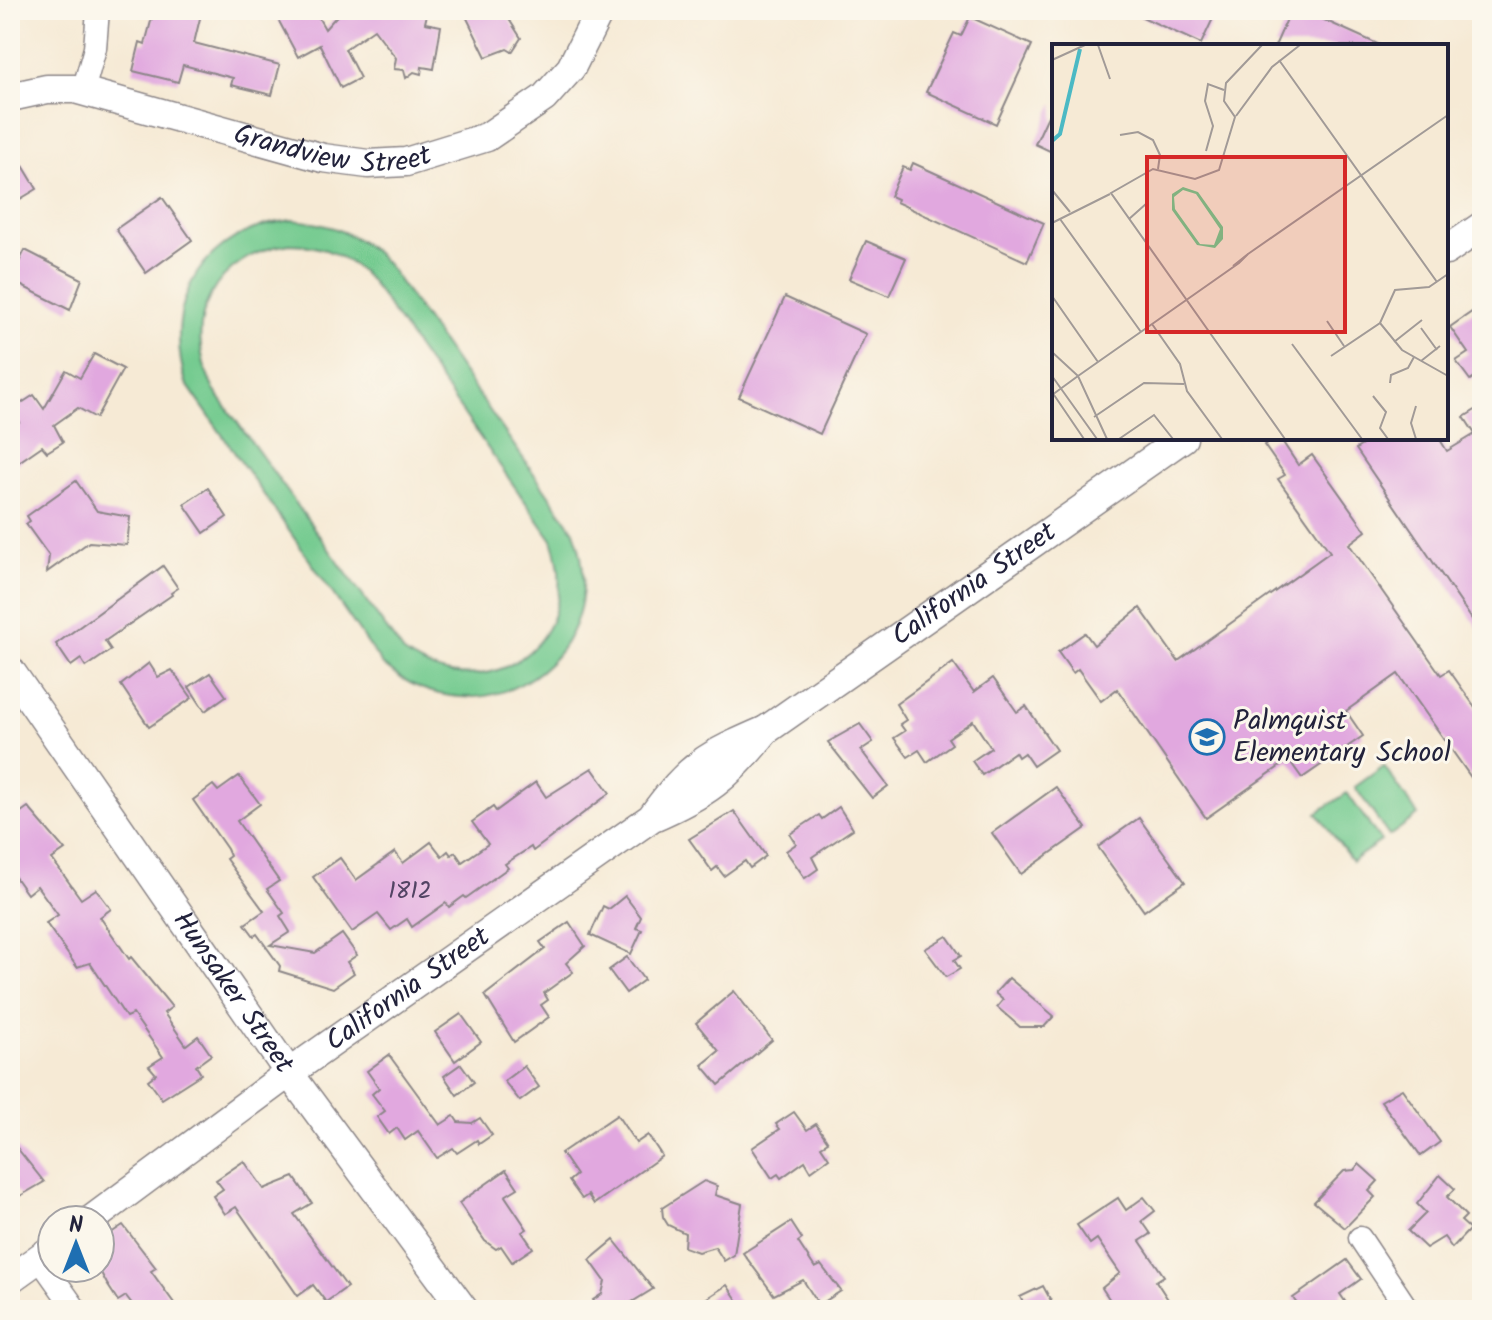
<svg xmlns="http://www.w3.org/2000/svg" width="1492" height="1320" font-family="Kalam,sans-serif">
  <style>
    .green { fill: #74cb90; stroke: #4b7666; stroke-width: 2; fill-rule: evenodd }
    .building { fill: #e1a8df }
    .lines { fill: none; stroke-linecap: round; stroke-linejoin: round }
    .minor-casing { stroke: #8c8688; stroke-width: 25 }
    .major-casing { stroke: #8c8688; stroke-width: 31 }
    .minor { stroke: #fff; stroke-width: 22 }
    .major { stroke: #fff; stroke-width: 28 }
    .labels { text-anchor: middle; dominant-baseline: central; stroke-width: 6; stroke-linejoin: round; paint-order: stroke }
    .number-label { font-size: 24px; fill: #524464 }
    .street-label { font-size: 28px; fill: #22223b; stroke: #fbf7ec }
    .poi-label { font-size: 28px; fill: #22223b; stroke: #fbf7ec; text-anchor: start }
    .inset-river { fill: none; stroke: #4bb9c4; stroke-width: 4 }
    .inset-road { fill: none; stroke: #a19a97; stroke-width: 2 }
    .view { fill: #d62828; fill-opacity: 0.15; stroke: #d62828; stroke-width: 4 }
    .inset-edge { fill: none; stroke: #22223b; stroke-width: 4 }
  </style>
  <rect width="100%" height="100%" fill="#fbf7ec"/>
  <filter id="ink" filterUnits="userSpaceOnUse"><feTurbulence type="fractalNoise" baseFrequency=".0125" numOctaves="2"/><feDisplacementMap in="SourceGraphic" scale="16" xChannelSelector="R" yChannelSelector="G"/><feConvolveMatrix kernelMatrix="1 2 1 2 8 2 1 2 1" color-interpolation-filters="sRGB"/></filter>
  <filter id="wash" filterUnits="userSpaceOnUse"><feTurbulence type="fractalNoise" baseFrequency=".006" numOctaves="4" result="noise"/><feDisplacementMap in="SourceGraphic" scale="32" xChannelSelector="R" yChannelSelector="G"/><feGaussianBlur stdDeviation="1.8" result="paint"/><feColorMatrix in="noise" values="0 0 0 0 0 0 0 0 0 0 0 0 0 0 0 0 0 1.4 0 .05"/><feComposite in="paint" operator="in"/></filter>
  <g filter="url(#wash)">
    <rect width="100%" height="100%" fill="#f6ead5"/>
    <g class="green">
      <path d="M292,220C331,223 360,235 387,264L574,531C620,656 483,750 382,664L186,383C161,299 204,230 292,220ZM290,244C323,245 347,256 370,280L552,540C587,639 491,713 404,653L214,390C179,321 214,255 290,244Z"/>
      <path d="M1384,766L1418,815L1389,836L1355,787Z"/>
      <path d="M1347,793L1381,841L1352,861L1317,813Z"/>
    </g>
    <g id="blocks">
      <g class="building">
        <path d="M154,10H202L194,43L280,65L272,95L231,85L233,78L183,65L178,82L133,71L140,42L145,44Z"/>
        <path d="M273,10H314L325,29L342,10H403L427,14L425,23L441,26L434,69L422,67L421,74L414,72L406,78L404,70L394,69L396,58L374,29L345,49L360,78L341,88L320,45L298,57Z"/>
        <path d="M463,10H503L521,38L512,52L507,49L486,57Z"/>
        <path d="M1127,10H1217L1201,44Z"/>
        <path d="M1291,10H1302L1382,46H1275Z"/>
        <path d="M970,17L1032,45L996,124L926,92L954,33L961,36Z"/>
        <path d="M1054,103V153L1035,144Z"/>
        <path d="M913,163L1044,223L1027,262L896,202L897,199L890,196L903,167L910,170Z"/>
        <path d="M22,164L37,189L10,205V172Z"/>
        <path d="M162,197L192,240L146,273L116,229Z"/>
        <path d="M866,241L906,258L889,296L849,279Z"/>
        <path d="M25,250L82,279L70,310L10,280Z"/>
        <path d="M785,297L866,334L820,434L739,397Z"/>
        <path d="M1482,305V372L1470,380L1456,361L1468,353L1450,327Z"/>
        <path d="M94,354L123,369L96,418L78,408L54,425L63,442L47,452L42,446L10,468V428L19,422L11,410L34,395L44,409L66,370L80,378Z"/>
        <path d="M1482,406V634L1356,449L1373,438H1439L1447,451L1475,434L1464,417Z"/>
        <path d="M1274,438H1280L1298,465L1312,455L1366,531L1349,544L1441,675L1449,670L1482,717V793L1398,674L1346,711L1363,736L1302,778L1289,760L1206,818L1117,689L1101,701L1078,669L1073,673L1058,652L1085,633L1094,645L1140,608L1178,661L1330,552L1278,479L1285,475L1264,445Z"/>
        <path d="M76,481L97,511L130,517L127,545L89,542L47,572L49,556L26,524L30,521L27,516Z"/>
        <path d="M208,488L227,517L204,533L184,504Z"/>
        <path d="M163,566L178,588L171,593L172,595L105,641L111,650L86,667L81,659L71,666L56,644Z"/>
        <path d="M149,663L158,677L172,670L192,698L149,727L121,685Z"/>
        <path d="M953,663L974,692L993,678L1017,712L1026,706L1056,750L1033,766L1024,753L1018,757L1015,752L982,775L972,761L991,748L973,721L948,738L952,744L927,762L919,750L908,757L894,738L905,731L900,724L906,720L896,704Z"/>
        <path d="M210,673L226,696L205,711L189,687Z"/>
        <path d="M860,724L873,742L861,750L888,786L872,798L828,742Z"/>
        <path d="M592,768L610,793L533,851L531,847L505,864L508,868L466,898L464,896L449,907L446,903L412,927L407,919L391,930L378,914L352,932L313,877L340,858L356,880L395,852L403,863L431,842L442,856L448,851L451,855L455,852L462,862L488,844L472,822L493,807L496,811L536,782L546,797Z"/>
        <path d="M239,776L260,804L237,821L279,881L267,889L284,913L280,916L290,932L270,945L315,953L342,934L357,955L347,962L354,973L333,988L279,971L280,966L257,934L254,936L245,924L264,911L226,859L230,856L227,849L193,800L213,785L218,791Z"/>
        <path d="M1056,787L1086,828L1021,874L992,833Z"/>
        <path d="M28,807L65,850L52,859L81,899L96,889L111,909L100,917L129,959L131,957L172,1007L164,1013L186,1045L198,1036L211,1055L196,1066L201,1074L162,1099L148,1080L156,1074L149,1066L163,1057L133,1014L126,1017L90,963L77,967L46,923L58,915L37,886L27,894L10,870V820Z"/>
        <path d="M839,807L853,829L812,857L818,869L805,878L786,851L796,844L790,834L819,815L822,819Z"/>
        <path d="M734,811L766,856L750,868L745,861L724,876L717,867L712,871L689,839Z"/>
        <path d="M1139,818L1185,882L1144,911L1098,847Z"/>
        <path d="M625,896L641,917L636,928L642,930L631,954L590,935L603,906L609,909Z"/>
        <path d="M569,922L585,946L566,963L573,972L544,993L548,1000L541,1005L549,1017L514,1042L485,995L545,949L540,942Z"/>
        <path d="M947,936L961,956L954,960L960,969L946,977L925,949Z"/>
        <path d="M627,957L644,980L626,993L609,970Z"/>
        <path d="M1009,978L1054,1016L1044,1027H1020L997,1007L1003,1000L995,993Z"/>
        <path d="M734,991L772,1040L719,1085L702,1065L719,1051L696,1023Z"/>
        <path d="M461,1014L481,1042L455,1061L435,1032Z"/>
        <path d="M389,1055L440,1125L454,1116L458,1122L472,1123L480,1118L492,1135L479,1144L477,1140L457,1153L453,1148L437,1158L418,1131L405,1140L397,1128L389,1134L377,1117L385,1111L372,1094L379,1088L367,1071Z"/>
        <path d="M461,1064L474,1082L457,1095L444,1076Z"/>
        <path d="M524,1066L539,1087L520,1101L504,1081Z"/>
        <path d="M1402,1089L1440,1142L1421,1156L1381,1101Z"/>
        <path d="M794,1112L807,1130L816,1124L828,1142L821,1146L829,1158L811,1171L805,1161L781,1178L778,1174L772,1178L752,1148L780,1129L776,1124Z"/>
        <path d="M617,1115L636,1143L648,1135L662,1156L594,1204L588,1195L582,1199L569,1181L576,1175L561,1153Z"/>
        <path d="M10,1139L44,1182L20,1196L10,1182Z"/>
        <path d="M244,1161L264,1189L294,1177L312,1203L294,1214L347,1287L326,1302L313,1285L298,1296L236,1207L225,1214L213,1196L223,1189L216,1180Z"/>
        <path d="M1359,1164L1378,1181L1369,1191L1375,1197L1345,1228L1314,1202L1344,1171L1354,1170Z"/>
        <path d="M506,1170L518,1188L505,1196L527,1229L522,1232L533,1248L512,1262L501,1246L496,1249L485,1241L459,1203Z"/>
        <path d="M1440,1175L1455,1189L1447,1197L1466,1216L1461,1221L1470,1229L1452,1248L1444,1237L1426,1248L1408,1231L1426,1213L1417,1204Z"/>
        <path d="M704,1181L717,1186L715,1195L742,1204L734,1255L724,1261L715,1247L698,1252L684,1247L685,1233L668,1225L663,1217L662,1208Z"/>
        <path d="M1144,1197L1155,1211L1142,1221L1151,1234L1140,1241L1164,1276L1156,1281L1169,1301L1156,1310H1135L1131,1303L1121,1310L1117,1304L1114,1306L1102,1288L1120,1273L1097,1239L1090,1244L1077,1225L1118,1198L1126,1210Z"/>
        <path d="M791,1222L802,1239L798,1242L815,1268L821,1265L841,1291L819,1305L803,1280L774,1295L743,1253Z"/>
        <path d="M123,1225L156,1268L151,1271L179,1310H137L126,1296L118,1301L107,1284L100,1271V1252L110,1245L105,1237Z"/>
        <path d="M614,1240L653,1289L619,1310H601L593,1300L602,1294L605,1281L590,1260Z"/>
        <path d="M1347,1260L1361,1279L1340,1294L1351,1310H1301L1293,1298Z"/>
        <path d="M727,1285L744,1310H716L707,1298Z"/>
        <path d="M1043,1286L1056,1310H1027L1020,1297Z"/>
      </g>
    </g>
  </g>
  <g filter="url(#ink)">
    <use href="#blocks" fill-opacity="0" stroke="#8c8688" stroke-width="2"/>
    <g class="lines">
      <defs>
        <g id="minor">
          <path d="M83,91L95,48L98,10"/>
          <path d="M1360,1238L1408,1310"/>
          <path d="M39,1258L76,1310"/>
        </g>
        <g id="major">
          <path id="s1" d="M10,97L47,89H75L323,158L368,164L406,162L487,137L544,98L571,68L600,10"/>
          <path d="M1446,251L1482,226"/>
          <path id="s2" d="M10,670L289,1073L464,1310"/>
          <path id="s3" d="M766,730L1183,438"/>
          <path id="s4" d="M91,1220L289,1073L651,818C707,794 728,778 766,730C706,756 690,764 651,818"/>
          <path d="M10,1279L52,1249"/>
        </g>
      </defs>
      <use href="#minor" class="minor-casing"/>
      <use href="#major" class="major-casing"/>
      <use href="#minor" class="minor"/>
      <use href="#major" class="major"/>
    </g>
  </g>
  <defs>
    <symbol id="school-ring" viewBox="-11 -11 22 22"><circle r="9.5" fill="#fbf7ec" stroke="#1f6fb2" stroke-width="1.5"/><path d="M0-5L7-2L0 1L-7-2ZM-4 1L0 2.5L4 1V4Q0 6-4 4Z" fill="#1f6fb2"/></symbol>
  </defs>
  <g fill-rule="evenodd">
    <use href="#school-ring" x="1187" y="717" width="40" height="40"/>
  </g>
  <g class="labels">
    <g class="number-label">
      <text x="410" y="891">1812</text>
    </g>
    <g class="street-label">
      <text stroke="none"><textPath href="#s1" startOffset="332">Grandview Street</textPath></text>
      <text stroke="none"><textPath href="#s3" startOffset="254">California Street</textPath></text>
      <text stroke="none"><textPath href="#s4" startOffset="392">California Street</textPath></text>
      <text stroke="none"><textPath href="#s2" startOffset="392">Hunsaker Street</textPath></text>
    </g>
    <g class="poi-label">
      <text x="1233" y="721">Palmquist<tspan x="1233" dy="32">Elementary School</tspan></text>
    </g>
  </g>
  <g transform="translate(1052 44)">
    <rect width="396" height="396" fill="#f6ead5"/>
    <path d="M131,143L146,148L171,183V195L163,204L145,201L120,166V150ZM131,146L144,150L168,185L162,201L148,200L123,165L122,153Z" fill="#74cb90" fill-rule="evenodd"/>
    <path class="inset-river" d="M0,97L8,90L28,5"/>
    <path class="inset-road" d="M46,1L58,35M210,1L174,39L172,57L183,73L167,126L143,135L101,125L59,149L233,395M0,16L33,1M227,16L385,238M184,72L220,23L248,1M68,91L86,88L101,96L108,111L106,125M154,107L161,82L153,57L156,40L172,46M0,146L18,168M8,175L89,288M77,175L95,159M0,179L58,150M196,210L396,71M0,252L46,318M275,277L292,302M328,279L350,306L396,332M100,280L128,320L135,347L170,395M369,284L385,306M342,298L370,276M240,300L310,395M0,308L26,332M279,312L328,279L343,246L377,243L396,230M369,317L388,302M0,332L45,395M26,332L187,219L196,210L181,222M338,339L339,331L356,324L362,313M0,348L32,395M0,351L26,332L55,395M321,352L334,368L328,384L336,395M42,373L92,339L132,340M67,395L102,371L121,395M364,395L359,379L364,362"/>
    <path class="view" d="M95,113H293V288H95Z"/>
    <rect width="396" height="396" class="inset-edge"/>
  </g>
  <rect width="1492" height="1320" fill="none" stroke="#fbf7ec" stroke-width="40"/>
  <g transform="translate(76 1244)"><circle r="38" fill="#fbf7ec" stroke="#a4a2a5" stroke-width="2"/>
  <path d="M0-6L14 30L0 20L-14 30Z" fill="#1f6fb2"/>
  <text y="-12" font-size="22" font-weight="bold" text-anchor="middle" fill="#22223b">N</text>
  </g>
</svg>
